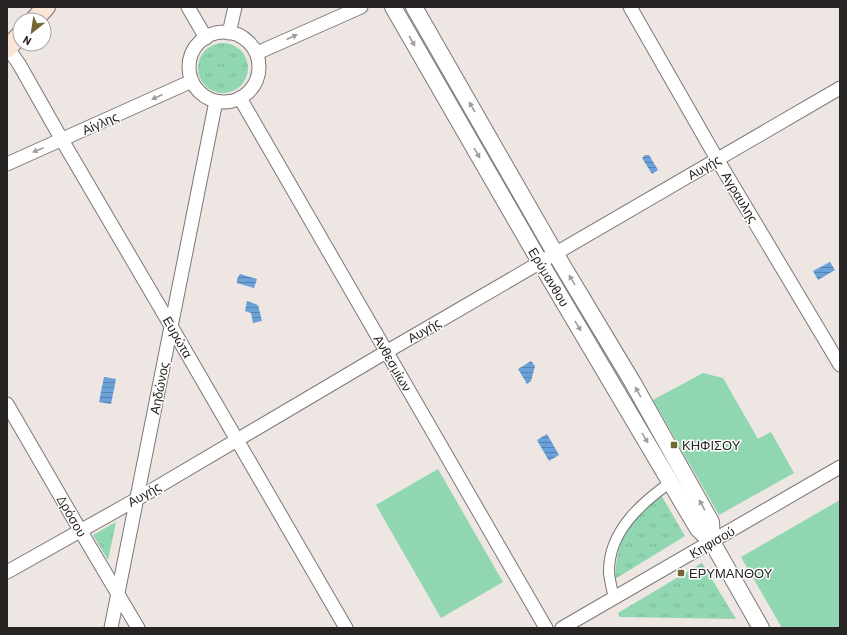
<svg xmlns="http://www.w3.org/2000/svg" width="847" height="635" font-family="Barlow,sans-serif">
  <style>
    .grass { fill: url(#grass-tufts) }
    .pitch { fill: #8fd6b1 }
    .water { fill: url(#water-rules) }
    .lines { fill: none; stroke-linecap: round; stroke-linejoin: round }
    .pedestrian-casing { stroke: #7d7775; stroke-width: 12 }
    .minor-casing { stroke: #7d7775; stroke-width: 15 }
    .tertiary-casing { stroke: #7d7775; stroke-width: 18 }
    .secondary-casing { stroke: #7d7775; stroke-width: 20 }
    .pedestrian { stroke: #fff; stroke-width: 10 }
    .minor { stroke: #fff; stroke-width: 13 }
    .tertiary { stroke: #fff; stroke-width: 16 }
    .secondary { stroke: #f9e5d5; stroke-width: 18 }
    .oneway { fill: #9e9c9c }
    .poi-dot { fill: #756734; stroke: #fff; stroke-width: 1.5 }
    .labels { text-anchor: middle; dominant-baseline: central; stroke-width: 3; stroke-linejoin: round; paint-order: stroke }
    .street-label { font-size: 13px; fill: #272423; stroke: #fff }
    .poi-label { font-size: 13px; fill: #272423; stroke: #fff; text-anchor: start }
  </style>
  <defs>
    <pattern id="grass-tufts" width="24" height="20" patternUnits="userSpaceOnUse"><rect width="24" height="20" fill="#8fd6b1"/><path d="M3 7l-1-3M5 7V3M7 7l1-3M15 17l-1-3M17 17v-4M19 17l1-3" fill="none" stroke="#7bb898"/></pattern>
    <pattern id="water-rules" width="6" height="5" patternUnits="userSpaceOnUse"><rect width="6" height="5" fill="#6ba0d9"/><path d="M0 2.5h6" fill="none" stroke="#5882b0"/></pattern>
  </defs>
  <rect width="100%" height="100%" fill="#ede6e3"/>
  <g class="grass">
    <circle cx="223" cy="68" r="25"/>
    <path d="M661,495L685,536L615,579C617,535 629,522 661,495Z"/>
    <path d="M116,522L108,560L93,535Z"/>
    <path d="M702,563L736,619L620,617L618,613Z"/>
  </g>
  <g class="pitch">
    <path d="M703,373L723,378L758,439L771,432L794,473L719,515L653,400Z"/>
    <path d="M438,469L503,582L441,618L376,505Z"/>
    <path d="M840,500V628H782L741,557Z"/>
  </g>
  <g class="water">
    <path d="M645,155H649L658,170L652,174L642,158Z"/>
    <path d="M830,262L835,270L818,280L813,271Z"/>
    <path d="M240,274L257,279L254,288L237,283V279Z"/>
    <path d="M247,301L258,305L262,321L253,323L251,313L245,311Z"/>
    <path d="M531,361L535,366L531,381L527,384L518,369Z"/>
    <path d="M104,377L116,379L111,404L99,402Z"/>
    <path d="M547,434L559,455L549,461L537,440Z"/>
  </g>
  <g class="lines">
    <defs>
      <path id="pedestrian" d="M614,598C612,589 610,582 609,573C608,532 641,503 671,482"/>
      <g id="minor">
        <path d="M188,7L206,38"/>
        <path d="M630,7L717,159L840,365"/>
        <circle cx="224" cy="67" r="35"/>
        <path d="M229,33L235,7"/>
        <path d="M7,47L19,64L62,140L171,326L346,628"/>
        <path d="M257,53L361,7"/>
        <path d="M240,98L546,628"/>
        <path d="M7,164L192,81"/>
        <path d="M7,404L80,530L138,628"/>
        <path d="M7,572L137,499L386,352L840,88"/>
        <path d="M111,628L216,101"/>
        <path d="M562,628L840,467"/>
      </g>
      <g id="tertiary">
        <path d="M393,7L540,262L698,529L712,542L761,628"/>
        <path d="M414,7L555,253L633,383L711,522L712,542"/>
      </g>
      <g id="secondary">
        <path d="M34,20L46,7"/>
        <path d="M7,49L20,35"/>
      </g>
    </defs>
    <use href="#pedestrian" class="pedestrian-casing"/>
    <use href="#minor" class="minor-casing"/>
    <use href="#tertiary" class="tertiary-casing"/>
    <use href="#secondary" class="secondary-casing"/>
    <use href="#pedestrian" class="pedestrian"/>
    <use href="#minor" class="minor"/>
    <use href="#tertiary" class="tertiary"/>
    <use href="#secondary" class="secondary"/>
  </g>
  <defs><path id="oneway-solid" d="M-6-.8H1V-3.2L6.5 0L1 3.2V.8H-6Z"/></defs>
  <g class="oneway">
    <use href="#oneway-solid" transform="translate(292 37) rotate(-24)"/>
    <use href="#oneway-solid" transform="translate(412 41) rotate(60)"/>
    <use href="#oneway-solid" transform="translate(157 97) rotate(156)"/>
    <use href="#oneway-solid" transform="translate(472 107) rotate(-120)"/>
    <use href="#oneway-solid" transform="translate(38 150) rotate(157)"/>
    <use href="#oneway-solid" transform="translate(477 153) rotate(60)"/>
    <use href="#oneway-solid" transform="translate(572 280) rotate(-121)"/>
    <use href="#oneway-solid" transform="translate(578 326) rotate(59)"/>
    <use href="#oneway-solid" transform="translate(638 392) rotate(-119)"/>
    <use href="#oneway-solid" transform="translate(645 438) rotate(59)"/>
    <use href="#oneway-solid" transform="translate(702 505) rotate(-119)"/>
  </g>
  <g class="poi-dot">
    <rect x="670" y="441" width="8" height="8" rx="2"/>
    <rect x="677" y="569" width="8" height="8" rx="2"/>
  </g>
  <g class="labels">
    <g class="street-label">
      <text transform="translate(100 123) rotate(-24)">Αίγλης</text>
      <text transform="translate(704 167) rotate(-30)">Αυγής</text>
      <text transform="translate(740 197) rotate(59)">Αγραυλης</text>
      <text transform="translate(549 277) rotate(59)">Ερύμανθου</text>
      <text transform="translate(424 330) rotate(-30)">Αυγής</text>
      <text transform="translate(178 337) rotate(60)">Ευρώτα</text>
      <text transform="translate(393 363) rotate(60)">Ανθεσμίων</text>
      <text transform="translate(159 388) rotate(-79)">Αηδώνος</text>
      <text transform="translate(144 494) rotate(-30)">Αυγής</text>
      <text transform="translate(72 516) rotate(60)">Δρόσου</text>
      <text transform="translate(712 542) rotate(-30)">Κηφισού</text>
    </g>
    <g class="poi-label">
      <text x="682" y="445">ΚΗΦΙΣΟΥ</text>
      <text x="689" y="573">ΕΡΥΜΑΝΘΟΥ</text>
    </g>
  </g>
  <rect width="847" height="635" fill="none" stroke="#272423" stroke-width="16"/>
  <g transform="translate(32 32) rotate(210)"><circle r="19" fill="#ffffff" stroke="#a9a7a7"/>
  <path d="M0-3L7 15L0 10L-7 15Z" fill="#756734"/>
  <text y="-6" font-size="11" font-weight="bold" text-anchor="middle" fill="#272423">N</text>
  </g>
</svg>
